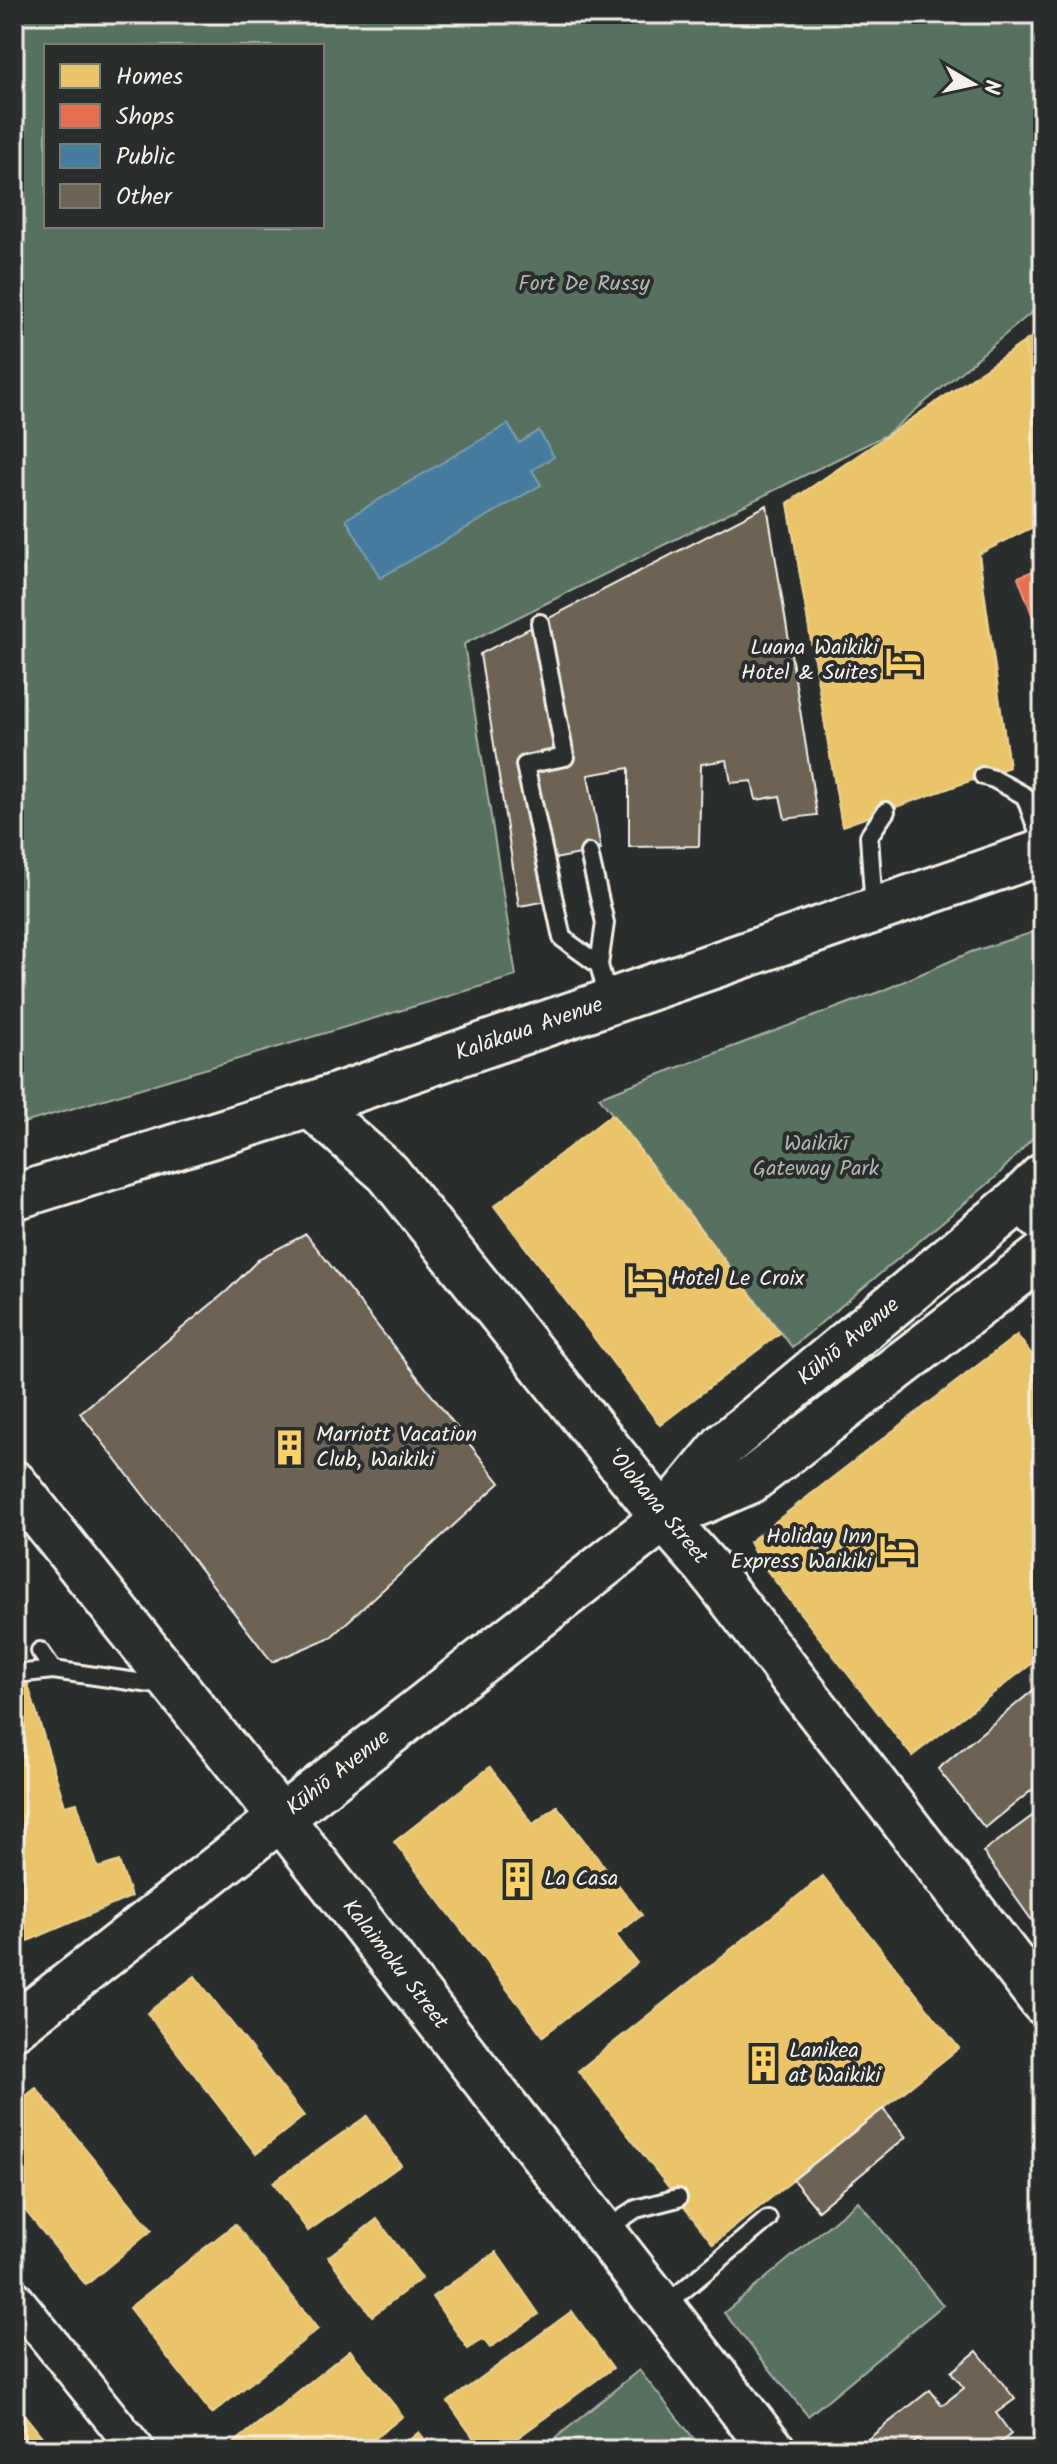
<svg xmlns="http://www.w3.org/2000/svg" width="1057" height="2464" font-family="Kalam,sans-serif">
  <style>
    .green { fill: #59715e; stroke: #a6b1a3; stroke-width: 2; fill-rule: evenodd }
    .homes { fill: #e9c46a; stroke: #ecd290; stroke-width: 2 }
    .shops { fill: #e76f51; stroke: #eb967e; stroke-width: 2 }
    .public { fill: #457b9d; stroke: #7a9eb4; stroke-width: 2 }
    .building { fill: #6d6454; stroke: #f4f1e8; stroke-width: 2 }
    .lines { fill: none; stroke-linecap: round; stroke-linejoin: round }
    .lane-casing { stroke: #f4f1e8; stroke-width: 22 }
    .street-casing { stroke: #f4f1e8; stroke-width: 40 }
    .secondary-casing { stroke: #f4f1e8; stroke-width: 50 }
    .lane { stroke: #2a2d2e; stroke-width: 16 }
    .street { stroke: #2a2d2e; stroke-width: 34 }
    .secondary { stroke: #2a2d2e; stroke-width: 44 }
    .labels { text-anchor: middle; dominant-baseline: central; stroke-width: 8; stroke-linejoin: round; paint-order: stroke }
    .park-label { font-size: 22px; fill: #aeb7aa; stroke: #2a2d2e }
    .poi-label { font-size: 22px; fill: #f4f1e8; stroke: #2a2d2e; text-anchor: start }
    .street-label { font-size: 22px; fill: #f4f1e8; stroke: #2a2d2e }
  </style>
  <rect width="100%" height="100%" fill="#2a2d2e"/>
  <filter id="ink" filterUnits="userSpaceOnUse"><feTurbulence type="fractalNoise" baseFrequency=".0125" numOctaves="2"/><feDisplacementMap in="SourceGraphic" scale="16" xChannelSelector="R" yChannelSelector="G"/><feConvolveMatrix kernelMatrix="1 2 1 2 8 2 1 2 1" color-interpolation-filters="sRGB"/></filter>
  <g filter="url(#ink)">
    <g class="green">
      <path d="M14,14H1043V367L1032,312L886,435L464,644L516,976L14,1126ZM46,46H322V226H46Z"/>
      <path d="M1043,929V1127L995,1178L792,1347L599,1097L884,990L971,952Z"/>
      <path d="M858,2201L943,2305L808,2416L724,2313Z"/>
      <path d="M639,2370L703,2450H541Z"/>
    </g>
    <g class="homes">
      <path d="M1039,332L1043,348V522L979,554L1009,767L842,826L788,503Z"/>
      <path d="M1024,343L1043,432V522L978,554L1009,767L842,826L788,503Z"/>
      <path d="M612,1114L780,1333L660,1425L494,1206Z"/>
      <path d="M1017,1335L1043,1369V1655L912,1756L757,1558L749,1542Z"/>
      <path d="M14,1639L65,1806L77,1803L98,1868L119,1861L131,1897L14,1947Z"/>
      <path d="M490,1767L533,1824L557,1806L642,1915L616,1935L637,1963L543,2036L394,1842Z"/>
      <path d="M823,1876L959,2048L713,2244L578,2071Z"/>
      <path d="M195,1976L304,2116L256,2154L147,2013Z"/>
      <path d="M36,2088L152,2230L86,2285L14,2197V2105Z"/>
      <path d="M367,2116L401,2165L308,2231L273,2182Z"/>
      <path d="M377,2219L422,2278L372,2316L328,2257Z"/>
      <path d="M235,2224L318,2329L212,2414L129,2308Z"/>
      <path d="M496,2252L539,2314L490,2348L483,2339L468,2349L432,2297Z"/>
      <path d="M572,2311L613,2368L501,2450H482L448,2402Z"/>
      <path d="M350,2350L403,2416L361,2450H225Z"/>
      <path d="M14,2402L44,2439L29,2450H14Z"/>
      <path d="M419,2432L433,2450H397Z"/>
    </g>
    <path class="shops" d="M1043,567V637L1041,638L1018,577Z"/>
    <path class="public" d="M508,424L519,443L539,431L554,457L532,470L541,485L380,578L346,519Z"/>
    <g class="building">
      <path d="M767,505L817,815L785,819L780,796L756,800L752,781L731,783L727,760L701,764L699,846L629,847V768L588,775L601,850L554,859L560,899L519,906L480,654Z"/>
      <path d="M306,1234L500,1483L331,1637L272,1662L80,1413L227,1291L260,1258Z"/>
      <path d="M1043,1682V1781L985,1828L938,1769Z"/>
      <path d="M1043,1808V1936L983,1852Z"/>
      <path d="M883,2109L906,2137L818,2210L793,2180Z"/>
      <path d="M977,2351L1015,2399L996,2413L1011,2434L991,2450H926L918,2440L905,2450H854L930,2390L942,2405L964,2388L951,2372Z"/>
    </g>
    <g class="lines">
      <defs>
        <g id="lane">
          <path d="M540,623L565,757L525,765L562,938L599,965L608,998"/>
          <path d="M983,776L994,779L1025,796L1043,846"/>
          <path d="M589,853L605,923L599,965"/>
          <path d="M874,909L869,836L886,811"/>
          <path d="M40,1651L53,1670"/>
          <path d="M25,1673L53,1670L165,1686"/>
          <path d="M605,2230L636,2209L678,2198"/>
          <path d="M662,2308L768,2219"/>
        </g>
        <g id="street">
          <path d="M1017,1202L1043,1227"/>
          <path d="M14,2297L137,2450"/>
        </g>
        <g id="secondary">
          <path d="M310,1105L388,1173L664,1518L707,1567L1043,2002"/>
          <path id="s1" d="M14,1197L310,1105L1043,852"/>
          <path id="s2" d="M14,1483L280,1817L773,2450"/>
          <path d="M666,1517L750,1481L1043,1255"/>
          <path id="s3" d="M14,2027L664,1518L724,1445L1017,1202L1043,1176"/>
        </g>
      </defs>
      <use href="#lane" class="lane-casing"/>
      <use href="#street" class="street-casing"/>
      <use href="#secondary" class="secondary-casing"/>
      <use href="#lane" class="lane"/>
      <use href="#street" class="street"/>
      <use href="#secondary" class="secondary"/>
    </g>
  </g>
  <defs>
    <symbol id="hotel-bare" viewBox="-9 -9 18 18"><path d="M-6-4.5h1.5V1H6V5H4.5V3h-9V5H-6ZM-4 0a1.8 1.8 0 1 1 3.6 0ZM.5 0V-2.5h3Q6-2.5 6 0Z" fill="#ffd166" stroke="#2a2d2e" stroke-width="2.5" paint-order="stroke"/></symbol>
    <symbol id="building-bare" viewBox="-9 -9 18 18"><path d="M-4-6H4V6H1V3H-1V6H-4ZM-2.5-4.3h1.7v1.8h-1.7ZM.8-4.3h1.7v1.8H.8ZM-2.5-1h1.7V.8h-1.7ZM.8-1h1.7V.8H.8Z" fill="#ffd166" stroke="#2a2d2e" stroke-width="2.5" paint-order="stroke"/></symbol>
  </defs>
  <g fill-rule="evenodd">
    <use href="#hotel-bare" x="878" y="636" width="51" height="51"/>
    <use href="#hotel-bare" x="620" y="1254" width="51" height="51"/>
    <use href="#building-bare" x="264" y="1422" width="51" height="51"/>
    <use href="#hotel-bare" x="872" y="1524" width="51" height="51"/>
    <use href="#building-bare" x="492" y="1854" width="51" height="51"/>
    <use href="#building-bare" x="738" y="2038" width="51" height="51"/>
  </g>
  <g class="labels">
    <g class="park-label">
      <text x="584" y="284">Fort De Russy</text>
      <text x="816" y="1144">Waikīkī<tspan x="816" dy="25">Gateway Park</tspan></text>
    </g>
    <g class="poi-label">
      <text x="878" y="648" text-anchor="end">Luana Waikiki<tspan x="878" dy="25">Hotel &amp; Suites</tspan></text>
      <text x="671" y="1279">Hotel Le Croix</text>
      <text x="316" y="1435">Marriott Vacation<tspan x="316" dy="25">Club, Waikiki</tspan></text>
      <text x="872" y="1537" text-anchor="end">Holiday Inn<tspan x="872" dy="25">Express Waikiki</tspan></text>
      <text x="544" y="1879">La Casa</text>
      <text x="789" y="2051">Lanikea<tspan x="789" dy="25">at Waikiki</tspan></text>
    </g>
    <g class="street-label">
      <text stroke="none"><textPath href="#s1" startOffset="542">Kalākaua Avenue</textPath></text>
      <text stroke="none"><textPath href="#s3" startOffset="1082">Kūhiō Avenue</textPath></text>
      <text transform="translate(657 1507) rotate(50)">ʻOlohana Street</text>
      <text stroke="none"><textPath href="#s3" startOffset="412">Kūhiō Avenue</textPath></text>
      <text stroke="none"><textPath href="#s2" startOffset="614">Kalaimoku Street</textPath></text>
    </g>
  </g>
  <rect width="1057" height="2464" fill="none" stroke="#2a2d2e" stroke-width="48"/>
  <rect x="24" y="24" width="1009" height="2416" fill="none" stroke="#f4f1e8" stroke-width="3" filter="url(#ink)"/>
  <rect x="44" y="44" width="280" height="184" fill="#2a2d2e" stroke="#7b7b78" stroke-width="2"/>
  <rect x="60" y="64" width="40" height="24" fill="#e9c46a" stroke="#7b7b78" stroke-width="2"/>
  <text x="116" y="84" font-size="24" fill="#f4f1e8">Homes</text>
  <rect x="60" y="104" width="40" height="24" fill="#e76f51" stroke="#7b7b78" stroke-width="2"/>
  <text x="116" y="124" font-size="24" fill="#f4f1e8">Shops</text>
  <rect x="60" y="144" width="40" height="24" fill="#457b9d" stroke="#7b7b78" stroke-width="2"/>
  <text x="116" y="164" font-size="24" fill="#f4f1e8">Public</text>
  <rect x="60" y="184" width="40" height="24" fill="#6d6454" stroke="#7b7b78" stroke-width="2"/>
  <text x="116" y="204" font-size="24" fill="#f4f1e8">Other</text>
  <g transform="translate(973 84) rotate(99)" stroke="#2a2d2e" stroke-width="6" paint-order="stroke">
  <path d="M0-6L14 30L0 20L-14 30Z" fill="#f4f1e8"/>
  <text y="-12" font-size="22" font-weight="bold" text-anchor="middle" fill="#f4f1e8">N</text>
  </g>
</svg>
